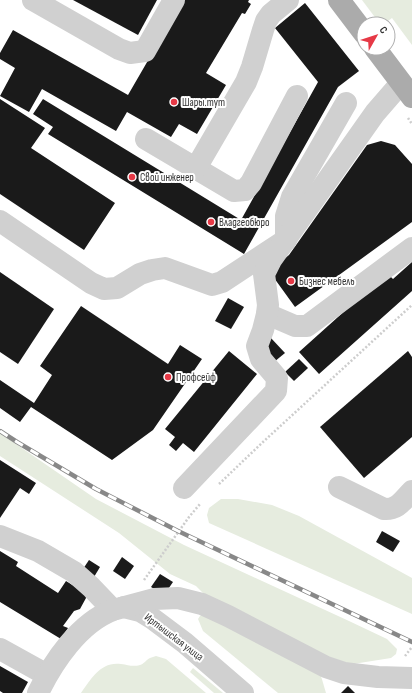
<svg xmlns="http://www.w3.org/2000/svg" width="412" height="693" font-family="'Sofia Sans Condensed',sans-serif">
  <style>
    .green { fill: #e6ecdf }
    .building { fill: #1a1a1a }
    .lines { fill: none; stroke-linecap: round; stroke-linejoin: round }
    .path { stroke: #cdcdcd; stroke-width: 2.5; stroke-dasharray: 2 2; stroke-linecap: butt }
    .minor { stroke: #d0d0d0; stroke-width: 22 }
    .major { stroke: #ababab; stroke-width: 22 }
    .rail-casing { stroke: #888; stroke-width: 4.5 }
    .rail { stroke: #fff; stroke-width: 3; stroke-dasharray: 9; stroke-linecap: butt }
    .poi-dot { fill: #e63946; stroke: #fff; stroke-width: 1.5 }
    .labels { text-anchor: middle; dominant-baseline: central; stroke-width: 4; stroke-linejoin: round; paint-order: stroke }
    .poi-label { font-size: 11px; fill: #333; stroke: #fff; text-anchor: start }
    .street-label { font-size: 11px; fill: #333; stroke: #fff }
  </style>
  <rect width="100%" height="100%" fill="#fff"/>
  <g class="green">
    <path d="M362,0H412V45L392,18L384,24H380Z"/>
    <path d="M0,433L96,499L184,545L349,621L387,639L397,649L396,654L391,658L353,664L329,661L208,598L196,586L170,574L119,533L0,456Z"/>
    <path d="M221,499H238L272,505L299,516L412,578V614L209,523L207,515L209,508Z"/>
    <path d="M204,613L321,676L326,693H278L203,631L198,619L200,616Z"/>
    <path d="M156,656L166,659L206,693H81C91,679 101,661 121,664C129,665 132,667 140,665C144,664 146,660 150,658C152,657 154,657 156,656Z"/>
    <path d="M193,668L223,693H214L190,672Z"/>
  </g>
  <g class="building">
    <path d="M73,0H157L138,35Z"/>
    <path d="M183,0H249L248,2L251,4L245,14L242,13L206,73L226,85L197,134L179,124L171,137L127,112L116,131L42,89L29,112L0,96L15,68L0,59V53L13,30L128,95Z"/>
    <path d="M305,3L359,71L338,87L244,254L48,134L53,127L33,114L43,99L241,220L318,82L275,28Z"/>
    <path d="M0,99L45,128L31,148L115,203L84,250L0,194Z"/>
    <path d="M381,141L395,145L412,164V222L295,307L269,271L289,255L367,145Z"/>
    <path d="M412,262V291L319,374L299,352L387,273L393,279Z"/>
    <path d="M0,272L54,309L18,364L0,352Z"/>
    <path d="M228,298L244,307L231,329L215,321Z"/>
    <path d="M81,306L168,364L180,345L202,359L153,430L112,460L31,407L20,422L0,408V380L34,403L52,375L40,366Z"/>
    <path d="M270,337L285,353L274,362L259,346Z"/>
    <path d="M229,351L257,374L194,452L183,443L176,451L169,445L175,437L165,429Z"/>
    <path d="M408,351L412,357V437L364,478L320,427Z"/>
    <path d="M299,359L308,368L294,381L285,372Z"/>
    <path d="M0,460L36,483L29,494L20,488L0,518Z"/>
    <path d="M382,531L400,541L393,552L376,542Z"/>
    <path d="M0,551L18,562L16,566L58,593L66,581L85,593L86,598L80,609L74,611L63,626L68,628L61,639L0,602Z"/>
    <path d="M122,557L134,566L125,579L113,571Z"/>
    <path d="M89,560L100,567L94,577L83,569Z"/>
    <path d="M160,574L173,582L164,595L151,587Z"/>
    <path d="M0,666L28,682L22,693H3L0,691Z"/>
    <path d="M348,686L355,693H341Z"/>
  </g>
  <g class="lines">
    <g class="path">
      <path d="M408,118L412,124"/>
      <path d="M219,484L263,442L412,305"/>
      <path d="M144,580L189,517L200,504"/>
      <path d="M405,656L412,647"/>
    </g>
    <g class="minor">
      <path d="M33,0L119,49L130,53L145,51L174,0"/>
      <path d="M146,139L234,191L245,190L251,183L297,96"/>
      <path d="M196,168L246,82L252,67L263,30L266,21L271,14L288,0"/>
      <path d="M0,221L91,283L104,289L117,288L140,274L152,270L165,268L212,285L222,282L286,240V216L292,197L346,103"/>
      <path d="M267,314L295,326H307L412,248"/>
      <path d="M339,487L384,509C398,510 403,500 412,491"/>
      <path d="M184,488L276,391L277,378L261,359L257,346L263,330L267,314L268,305L264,274L271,260L375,113L401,83"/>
      <path d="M0,536L38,551L74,572L91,587L113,610"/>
      <path d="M124,607L140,611L153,619L185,643L243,693"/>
      <path d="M0,649L47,675"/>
      <path d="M38,693C53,662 79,623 113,610L154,599L178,598L202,604L228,616L326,667L344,673L378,677L412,678"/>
    </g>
    <g class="major">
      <path d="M339,0L364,33"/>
      <path d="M375,48L412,97"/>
    </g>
    <defs>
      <path id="rail" d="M0,431L17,442L96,489L178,531L412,642"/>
    </defs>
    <use href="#rail" class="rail-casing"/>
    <use href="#rail" class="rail"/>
  </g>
  <g class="poi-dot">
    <circle cx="174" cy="102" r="4"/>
    <circle cx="132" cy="177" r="4"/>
    <circle cx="211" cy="222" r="4"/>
    <circle cx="291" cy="281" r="4"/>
    <circle cx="168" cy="377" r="4"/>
  </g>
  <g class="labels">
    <g class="poi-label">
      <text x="182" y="102">Шары.тут</text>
      <text x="140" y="177">Свой инженер</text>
      <text x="219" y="222">Владгеобюро</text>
      <text x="299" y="281">Бизнес мебель</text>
      <text x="176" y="377">Профсейф</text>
    </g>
    <g class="street-label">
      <text transform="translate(174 637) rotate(37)">Иртышская улица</text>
    </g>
  </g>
  <g transform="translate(376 36) rotate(51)"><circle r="19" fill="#ffffff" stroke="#adadad"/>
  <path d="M0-3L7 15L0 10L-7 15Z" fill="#e63946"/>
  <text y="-6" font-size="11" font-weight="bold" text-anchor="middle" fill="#333333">С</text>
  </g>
</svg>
